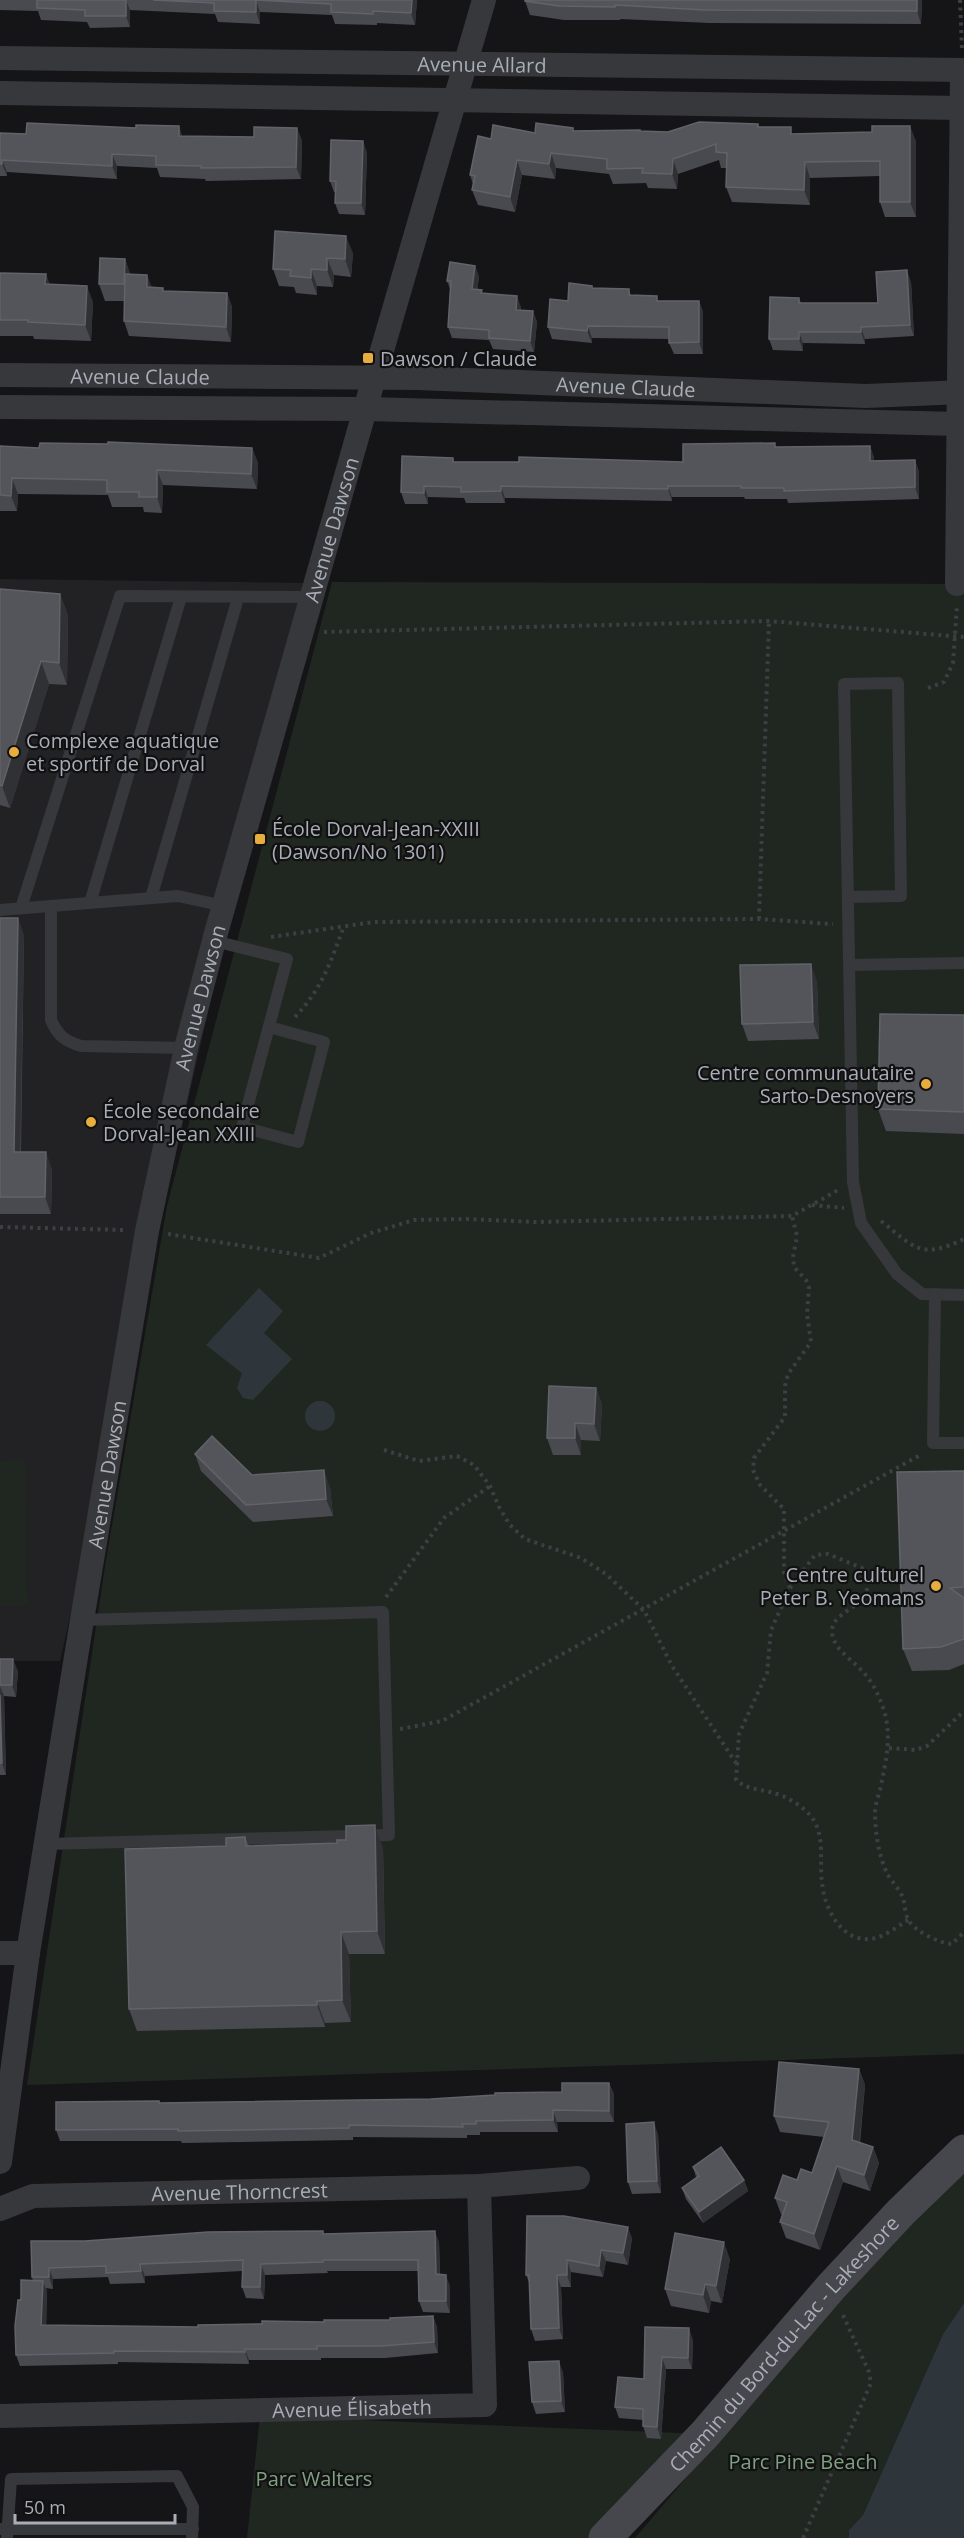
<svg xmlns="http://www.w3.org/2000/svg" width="964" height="2538" font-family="'Open Sans',sans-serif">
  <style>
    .built { fill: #222224 }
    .green { fill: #202721 }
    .water { fill: #2e363c }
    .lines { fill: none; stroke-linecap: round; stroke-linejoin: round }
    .path { stroke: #3d3f43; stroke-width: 4; stroke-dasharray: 3 4.5; stroke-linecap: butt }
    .lane { stroke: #37383c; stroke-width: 12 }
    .street { stroke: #37383c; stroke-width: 24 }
    .secondary { stroke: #45474c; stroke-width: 33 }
    .wall { fill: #494a4f }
    .shaded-wall { fill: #303134 }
    .building { fill: #53555a; stroke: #616369; stroke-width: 1.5 }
    .poi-dot { fill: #e7ad3e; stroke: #111112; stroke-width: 2 }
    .labels { text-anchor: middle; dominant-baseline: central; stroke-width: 4.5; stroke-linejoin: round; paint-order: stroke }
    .street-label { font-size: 20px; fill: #a8adb7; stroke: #111112 }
    .poi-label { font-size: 20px; fill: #a8adb7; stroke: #111112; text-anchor: start }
    .park-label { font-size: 20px; fill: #80a082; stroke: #111112 }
  </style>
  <rect width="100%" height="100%" fill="#151517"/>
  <path class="built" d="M0,579L306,583L60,1661H0Z"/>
  <g class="green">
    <path d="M332,582L964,584V2054L27,2085L106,1560L167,1206Z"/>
    <path d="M25,1460L27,1605H0V1461Z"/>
    <path d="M964,2170V2303L943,2334L863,2515L849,2530V2538H635L833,2306Z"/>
    <path d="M260,2416L705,2434L605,2538H247Z"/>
  </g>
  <g class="water">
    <path d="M259,1288L283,1311L264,1333L292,1359L253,1400L243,1398L237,1388L242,1373L206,1345Z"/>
    <circle cx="320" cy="1416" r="15"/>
    <path d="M964,2303V2538H849V2530L863,2515L943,2334Z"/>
  </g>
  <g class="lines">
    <g class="path">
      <path d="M960,0L962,50"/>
      <path d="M324,632L769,621L964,637"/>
      <path d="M928,688L944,682L953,663L957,605"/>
      <path d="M759,919L769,621"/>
      <path d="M271,937L374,922L759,919L833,924"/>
      <path d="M295,1017C323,987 330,963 344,926"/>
      <path d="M812,1205L844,1208"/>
      <path d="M881,1221C915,1248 921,1260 964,1239"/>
      <path d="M0,1227L124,1230"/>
      <path d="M168,1234L319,1258L371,1233L414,1220L466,1219L536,1222L792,1216L840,1189"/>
      <path d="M384,1450L419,1461L457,1456L474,1465L490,1486L499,1507L510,1525L525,1539L581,1558L606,1574L644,1610L672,1666L736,1763"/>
      <path d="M790,1588L784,1572V1509L760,1485L753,1470L754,1458L785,1417V1386L788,1374L811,1342L807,1314L809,1288L806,1280L794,1267L793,1257L797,1236L792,1216"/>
      <path d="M386,1597L444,1518L490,1486"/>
      <path d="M400,1729L442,1721L922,1454"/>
      <path d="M889,1748L916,1750L927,1746L964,1711"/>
      <path d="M908,1920C897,1927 884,1937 871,1939C841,1942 824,1908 822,1882C819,1860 826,1834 810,1815C800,1804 784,1795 770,1792C757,1789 747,1789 736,1780L739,1734L767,1673L771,1630L790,1588L815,1555L828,1554L862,1568C883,1608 834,1606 832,1630C831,1648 854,1661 864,1673C875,1685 882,1702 886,1718C891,1743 885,1765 880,1790C878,1797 875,1805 875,1813C875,1832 879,1858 888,1875C893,1883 900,1890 903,1898C905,1905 905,1915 909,1921C916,1932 939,1943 952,1944L964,1932"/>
      <path d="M803,2538L871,2383L869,2372L842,2313"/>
    </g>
    <g class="lane">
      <path d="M848,897L901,896L898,683L844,684L853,1182L861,1223L897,1274L922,1294L964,1295"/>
      <path d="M151,898L238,598"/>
      <path d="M90,903L181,597"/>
      <path d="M51,906V1020C58,1036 65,1041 81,1046L186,1048"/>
      <path d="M21,908L120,596L313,597"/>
      <path d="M0,910L178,896L224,906"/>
      <path d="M214,941L287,959L242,1127L298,1142L324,1042L269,1027"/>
      <path d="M849,965L964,963"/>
      <path d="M935,1294L933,1443H964"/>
      <path d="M46,1844L389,1835L383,1612L82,1620"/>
      <path d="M1,2529H193"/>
      <path d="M7,2538L11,2479L177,2476L193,2507L192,2538"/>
    </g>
    <g class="street">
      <path id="s1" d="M0,58L964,70"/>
      <path d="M0,93L962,108"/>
      <path id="s2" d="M0,375L418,378L866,396L964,392"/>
      <path d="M0,407L366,409L958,424"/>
      <path d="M957,584L962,70"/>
      <path d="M0,1953H28"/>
      <path id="s3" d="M0,2162L28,1953L82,1620L147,1231L186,1048L216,933L374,378L484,0"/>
      <path id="s4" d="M0,2209L33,2196L479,2186L578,2178"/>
      <path id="s5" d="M0,2416L485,2405L479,2186"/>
    </g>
    <path class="secondary" id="s6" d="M605,2538L705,2434L831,2287L901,2212L964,2151"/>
  </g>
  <g class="wall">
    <path d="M0,0H417L415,25L377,23V25L335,24L332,15L260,12V24L218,22L215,14L130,10V27L90,28L87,22L41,20L38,11L0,10Z"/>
    <path d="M922,0L921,24L710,23L620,19V20H564L530,15L525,1Z"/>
    <path d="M758,124L759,127L793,134L916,141V217H885L880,202V176L810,178V205L732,202L726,187L727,168H721L719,160L678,174L677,189L648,188L646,183L613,184L609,174L556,168L555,179L522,175L515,212L478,205L472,190L473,184L470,175L491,139L573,128L574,131L668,132Z"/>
    <path d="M179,126L182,136L302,140L301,179L206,181L205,179L160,177L157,168L117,166V179L7,172V176H0V133L26,134L136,128Z"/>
    <path d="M367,152L365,215L339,214L335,203V192H334L330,181Z"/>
    <path d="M353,253L351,277L334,275L333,287L317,286V295L296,293L294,287L279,286L273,269Z"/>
    <path d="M125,259L130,274L152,287L164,291L227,293L232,307L231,342L129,336L124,321V301H105L99,284Z"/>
    <path d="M475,266L479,277L477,290L483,293L521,307V311H533L537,322L534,352L493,349L489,340L452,338L448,327L450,289L447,281Z"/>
    <path d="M0,273L46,274L49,284L93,302L91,341L34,339L33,336H0Z"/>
    <path d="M911,282L914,336L865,339V344L803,343V351L773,350L769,339L799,298L801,303H878Z"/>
    <path d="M592,286L593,288L629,289L631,296L659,301H699L703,312V354H674L669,343V339L592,338V343L552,339L548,327L568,301Z"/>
    <path d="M0,446L39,448H252L258,463L257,489L163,485L162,513L144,512L143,507H112L108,495L18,494L17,511H0Z"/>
    <path d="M870,446L874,458V461L915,460L919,472V499L788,503L787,499H745L744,497H672V501L505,498V503H466L464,498L428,497V504H405L401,492L453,458L454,462H683L776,447Z"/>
    <path d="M0,589L60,594L68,616L67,685L49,684L10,808L0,805Z"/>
    <path d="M0,918L24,935L21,1152L52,1169L51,1214H0Z"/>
    <path d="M817,981L819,1039L748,1041L742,1024Z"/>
    <path d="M964,1015V1134L886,1131L878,1109Z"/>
    <path d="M596,1388L602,1405L600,1441L581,1440V1455H553L547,1438Z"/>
    <path d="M195,1454L252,1475L330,1487L333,1516L253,1522L201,1471Z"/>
    <path d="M964,1471V1664L949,1670L912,1671L903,1649Z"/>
    <path d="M0,1659L18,1671L16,1697L4,1696L6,1775H0Z"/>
    <path d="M245,1837L249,1846L383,1848L385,1954H349L351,2022L325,2023V2027L137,2031L129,2009L226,1846Z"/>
    <path d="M859,2069L865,2085L860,2143L873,2147L879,2163L870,2191L843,2182L820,2250L786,2238L780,2222L782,2215L781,2214L775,2198L797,2180L812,2173L824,2137L780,2132L774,2116Z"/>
    <path d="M609,2083L614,2094V2122H557L558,2132H480V2135H467V2138L353,2137V2140L182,2143L181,2141H60L56,2130L159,2101L160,2103L431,2099L562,2092Z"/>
    <path d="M658,2134L661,2193L632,2194L628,2182Z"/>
    <path d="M693,2167L744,2180L748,2191L703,2223L686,2199L682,2188L696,2177Z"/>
    <path d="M527,2216L632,2238L628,2265L606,2261L603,2277L571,2272V2287H561L563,2339L535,2341L531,2329L529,2282L526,2275Z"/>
    <path d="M323,2231V2234L439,2242L440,2274L450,2286V2313L423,2312L419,2301L418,2271H327L328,2273L265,2275L264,2299L246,2298L242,2287V2271L145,2276V2283L110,2284L108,2277L53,2279V2289L46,2288L47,2292L46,2325L198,2327L390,2320L433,2316L437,2327L438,2353L385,2358H321V2360H249V2364L118,2362V2364L20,2366L16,2355L21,2300L33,2281L32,2277L85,2241Z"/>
    <path d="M730,2259L722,2303L711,2301L709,2313L671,2306L665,2289Z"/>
    <path d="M645,2327L693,2340L692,2369H666L661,2439L647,2438L643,2426V2420L619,2418L615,2407L644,2379Z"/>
    <path d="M563,2372L565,2412L536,2414L532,2402Z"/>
  </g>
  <g class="shaded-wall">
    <path d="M126,0L130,10V27L126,16Z"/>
    <path d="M256,0L260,12V24L256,12Z"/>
    <path d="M412,0H417L415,25L411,13Z"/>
    <path d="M917,0H922L921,24L917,11Z"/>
    <path d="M179,126L183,139L179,136Z"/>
    <path d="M910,126L916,141V217L910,202Z"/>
    <path d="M297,128L302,140L301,179L296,167Z"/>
    <path d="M363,141L367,152L365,215L361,203Z"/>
    <path d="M551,153L556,168L555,179L549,164Z"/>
    <path d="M112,154L117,166V179L112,166Z"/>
    <path d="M673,159L678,174L677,189L672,174Z"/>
    <path d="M2,160L7,172V176L2,164Z"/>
    <path d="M517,160L522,175L515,212L510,197Z"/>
    <path d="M805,162L810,178V205L804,190Z"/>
    <path d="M346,236L353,253L351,277L345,259Z"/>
    <path d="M327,258L334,275L333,287L327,270Z"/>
    <path d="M125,259L131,276L130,301L124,284Z"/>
    <path d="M475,266L479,277L476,300L472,289Z"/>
    <path d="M311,269L317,286V295L311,278Z"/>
    <path d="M907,270L911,282L914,336L910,325Z"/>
    <path d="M46,274L52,290L45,284Z"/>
    <path d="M147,275L153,290L147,287Z"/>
    <path d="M87,286L93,302L91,341L85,325Z"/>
    <path d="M227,293L232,307L231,342L226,327Z"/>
    <path d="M517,296L521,307L520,321L516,310Z"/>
    <path d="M699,301L703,312V354L699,342Z"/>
    <path d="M533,311L537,322L534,352L530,341Z"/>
    <path d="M588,326L592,338V343L587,331Z"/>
    <path d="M861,327L865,339V344L861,332Z"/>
    <path d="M799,332L803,343V351L799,339Z"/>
    <path d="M870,446L874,458V472L870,461Z"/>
    <path d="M252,448L258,463L257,489L251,474Z"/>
    <path d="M915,460L919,472V499L915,487Z"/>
    <path d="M157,470L163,485L162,513L157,497Z"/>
    <path d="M12,478L18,494L17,511L11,496Z"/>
    <path d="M424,486L428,497V504L424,493Z"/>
    <path d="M501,486L505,498V503L501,491Z"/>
    <path d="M668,486L672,497V501L668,489Z"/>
    <path d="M60,594L68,616L67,685L59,663Z"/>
    <path d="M41,661L49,684L10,808L2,786Z"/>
    <path d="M18,918L24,935L20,1169L14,1152Z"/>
    <path d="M811,964L817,981L819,1039L813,1022Z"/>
    <path d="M46,1152L52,1169L51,1214L45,1197Z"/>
    <path d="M596,1388L602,1405L600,1441L594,1424Z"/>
    <path d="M575,1423L581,1440V1455L575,1438Z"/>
    <path d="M324,1470L330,1487L333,1516L326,1499Z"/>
    <path d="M13,1659L18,1671L16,1697L12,1685Z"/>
    <path d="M0,1686L4,1696L6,1775L2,1763Z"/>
    <path d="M375,1825L383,1848L385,1954L377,1931Z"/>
    <path d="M341,1932L349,1954L351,2022L342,2000Z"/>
    <path d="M317,2001L325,2023V2027L317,2005Z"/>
    <path d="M859,2069L865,2085L858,2156L852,2140Z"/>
    <path d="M609,2083L614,2094V2122L609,2111Z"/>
    <path d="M553,2110L557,2122L558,2132L553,2120Z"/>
    <path d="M654,2122L658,2134L661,2193L657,2181Z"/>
    <path d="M873,2147L879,2163L870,2191L864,2175Z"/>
    <path d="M837,2166L843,2182L820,2250L814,2234Z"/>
    <path d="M744,2180L748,2191L703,2223L699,2212Z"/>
    <path d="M628,2227L632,2238L628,2265L623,2253Z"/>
    <path d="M435,2231L439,2242L440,2286L436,2274Z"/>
    <path d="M724,2242L730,2259L722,2303L716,2286Z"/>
    <path d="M601,2250L606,2261L603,2277L599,2266Z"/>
    <path d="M567,2260L571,2272V2287L567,2275Z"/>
    <path d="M140,2264L145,2276V2283L141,2271Z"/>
    <path d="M261,2264L265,2275L264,2299L260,2287Z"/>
    <path d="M49,2268L53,2279V2289L49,2277Z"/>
    <path d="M446,2275L450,2286V2313L446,2301Z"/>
    <path d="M557,2275L561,2287L563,2339L559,2328Z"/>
    <path d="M43,2281L47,2292L46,2337L41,2325Z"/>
    <path d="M705,2284L711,2301L709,2313L703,2295Z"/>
    <path d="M433,2316L437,2327L438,2353L434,2342Z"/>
    <path d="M689,2328L693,2340L692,2369L688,2358Z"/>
    <path d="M245,2349L249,2360V2364L245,2352Z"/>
    <path d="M662,2357L666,2369L661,2439L657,2427Z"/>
    <path d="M559,2361L563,2372L565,2412L561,2401Z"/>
  </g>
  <g class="building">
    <path d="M37,0H126V16H85V10L37,8Z"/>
    <path d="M153,0H412L411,13L373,11V14L331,12V4L256,0V12L214,11V3Z"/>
    <path d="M525,0H917V11L705,10L615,5V7L559,6L525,1Z"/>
    <path d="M699,122L758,124V127H791V134L872,132V126H910V202H880V161L805,162L804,190L726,187L727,153L716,152V144L673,159L672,174L642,173L643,168L607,169V159L551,153L549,164L517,160L510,197L472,190L475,176L470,175L478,136L491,139L493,125L535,133L536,123L573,128V131L640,130V131L668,132Z"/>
    <path d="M27,123L136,128V125L179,126V136L254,137V127L297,128L296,167L201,168V166L156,165V156L112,154V166L2,160V164H0V133L26,134Z"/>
    <path d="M331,140L363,141L361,203H335L336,181H330Z"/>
    <path d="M275,231L346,236L345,259L327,258V270L311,269V278L290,276L291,270L273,269Z"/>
    <path d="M100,258L125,259L124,284H99Z"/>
    <path d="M450,262L475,266L472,289L482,290L481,293L517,296L516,310L533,311L530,341L489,338V330L448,327L451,281H447Z"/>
    <path d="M907,270L910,325L861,327V332H799V339H769L770,297L799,298V303H878L876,272Z"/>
    <path d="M0,273L46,274L45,284L87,286L85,325L28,322V320H0Z"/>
    <path d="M125,274L147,275V287L163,288V291L227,293L226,327L124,321Z"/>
    <path d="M569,283L592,286V288L629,289V295L657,296V301H699V342L669,343V327L588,326L587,331L548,327L550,299L568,301Z"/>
    <path d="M108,442L252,448L251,474L157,470V497H139V492H107V480L12,478L11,496L0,495V446L39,448L40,443L108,444Z"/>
    <path d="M775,443V447L870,446V461L915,460V487L784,491V488H741V486H668V489L501,486V491L461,492V487L424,486V493L401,492L402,456L453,458V462H519V457L683,462V444Z"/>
    <path d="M0,589L60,594L59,663L41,661L2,786L0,785Z"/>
    <path d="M0,918H18L14,1152H46L45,1197H0Z"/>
    <path d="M811,964L813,1022L742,1024L740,965Z"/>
    <path d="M880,1014L964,1015V1112L878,1109Z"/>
    <path d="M549,1386L596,1388L594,1424L575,1423V1438H547Z"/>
    <path d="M212,1436L252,1475L324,1470L326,1499L246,1505L195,1454Z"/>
    <path d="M964,1471V1587L950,1588L964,1598V1639L941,1647L903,1649L897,1472Z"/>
    <path d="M0,1659H13L12,1685H0Z"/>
    <path d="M0,1695L2,1763H0Z"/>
    <path d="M375,1825L377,1931L341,1932L342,2000L317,2001V2005L129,2009L125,1849L226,1846V1838L245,1837L246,1846L337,1843V1840H346V1826Z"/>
    <path d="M779,2062L859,2069L852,2140L873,2147L864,2175L837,2166L814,2234L780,2222L787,2202L775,2198L783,2175L797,2180L801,2169L812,2173L829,2122L774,2116Z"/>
    <path d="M562,2083H609V2111L553,2110V2120L476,2121V2124H462L463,2127L349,2125V2128L178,2131V2129L56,2130V2102L159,2101V2103L431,2099L495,2095V2093L562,2092Z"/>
    <path d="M654,2122L657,2181L628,2182L626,2124Z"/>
    <path d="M721,2147L744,2180L699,2212L682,2188L699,2176L693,2167Z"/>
    <path d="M527,2216H564L628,2227L623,2253L601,2250L599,2266L567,2260V2275H557L559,2328L531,2329L529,2275H526Z"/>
    <path d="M323,2231V2234L435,2231L436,2274L446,2275V2301H419L418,2260H323V2262L261,2264L260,2287H242L243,2260L140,2264L141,2271L106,2273V2266L49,2268V2277H32L31,2241H85L208,2232Z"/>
    <path d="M675,2233L724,2242L716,2286L705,2284L703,2295L665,2289Z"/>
    <path d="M21,2280L43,2281L41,2325L198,2327V2325L262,2324V2321L324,2322V2320H390V2318L433,2316L434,2342L381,2346H317V2349H245V2352L114,2351V2353L16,2355L15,2326L18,2300H21Z"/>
    <path d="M645,2327L689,2328L688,2358L662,2357L657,2427L643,2426V2409L615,2407L618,2377L644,2379Z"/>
    <path d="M559,2361L561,2401L532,2402L529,2362Z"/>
  </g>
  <g class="poi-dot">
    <rect x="362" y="352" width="12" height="12" rx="3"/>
    <circle cx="14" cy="752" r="6"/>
    <rect x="254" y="833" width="12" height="12" rx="3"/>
    <circle cx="926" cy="1084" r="6"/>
    <circle cx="91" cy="1122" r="6"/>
    <circle cx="936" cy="1586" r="6"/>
  </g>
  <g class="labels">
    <g class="street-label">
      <text stroke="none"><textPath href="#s1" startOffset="482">Avenue Allard</textPath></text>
      <text stroke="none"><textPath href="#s2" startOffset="140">Avenue Claude</textPath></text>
      <text stroke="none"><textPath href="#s2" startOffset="626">Avenue Claude</textPath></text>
      <text stroke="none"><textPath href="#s3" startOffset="1668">Avenue Dawson</textPath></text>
      <text stroke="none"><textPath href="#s3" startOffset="1182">Avenue Dawson</textPath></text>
      <text stroke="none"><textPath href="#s3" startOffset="696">Avenue Dawson</textPath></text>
      <text stroke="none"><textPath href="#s4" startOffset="242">Avenue Thorncrest</textPath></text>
      <text stroke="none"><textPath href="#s6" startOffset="264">Chemin du Bord-du-Lac - Lakeshore</textPath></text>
      <text stroke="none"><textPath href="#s5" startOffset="352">Avenue Élisabeth</textPath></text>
    </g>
    <g class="poi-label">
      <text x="380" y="358">Dawson / Claude</text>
      <text x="26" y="740">Complexe aquatique<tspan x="26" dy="23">et sportif de Dorval</tspan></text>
      <text x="272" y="828">École Dorval-Jean-XXIII<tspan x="272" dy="23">(Dawson/No 1301)</tspan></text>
      <text x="914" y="1072" text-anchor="end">Centre communautaire<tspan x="914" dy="23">Sarto-Desnoyers</tspan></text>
      <text x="103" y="1110">École secondaire<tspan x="103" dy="23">Dorval-Jean XXIII</tspan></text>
      <text x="924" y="1574" text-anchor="end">Centre culturel<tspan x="924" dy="23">Peter B. Yeomans</tspan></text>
    </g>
    <g class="park-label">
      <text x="803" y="2461">Parc Pine Beach</text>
      <text x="314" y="2478">Parc Walters</text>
    </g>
  </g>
  <path d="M15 2514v9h160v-9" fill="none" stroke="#a8adb7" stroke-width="3"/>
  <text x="24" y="2514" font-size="18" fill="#a8adb7" stroke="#111112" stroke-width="4.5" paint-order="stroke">50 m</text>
</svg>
